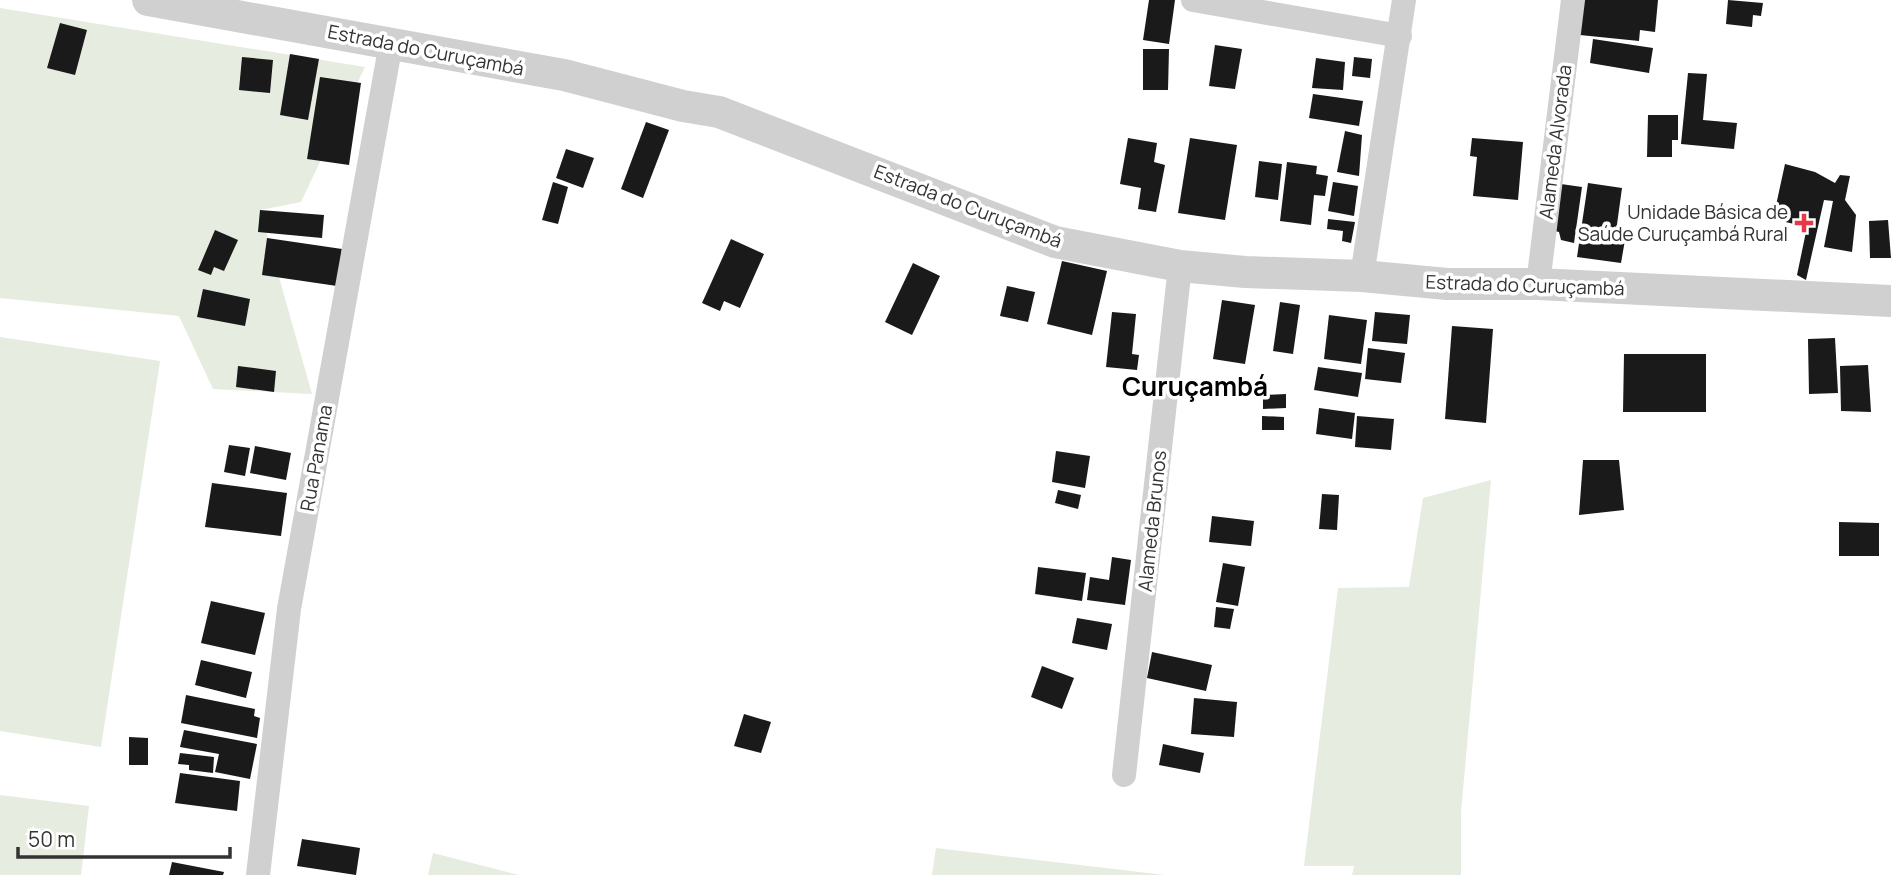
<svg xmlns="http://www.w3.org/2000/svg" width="1891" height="875" font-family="Manrope,sans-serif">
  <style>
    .green { fill: #e6ecdf }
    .building { fill: #1a1a1a }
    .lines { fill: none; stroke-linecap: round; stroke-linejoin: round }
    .minor { stroke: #d0d0d0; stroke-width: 24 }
    .tertiary { stroke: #d0d0d0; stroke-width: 32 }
    .poi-dot { fill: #e63946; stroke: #fff; stroke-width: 2.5 }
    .labels { text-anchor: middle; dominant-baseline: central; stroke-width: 7; stroke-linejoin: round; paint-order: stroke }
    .street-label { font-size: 19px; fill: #333; stroke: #fff }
    .poi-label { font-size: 19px; fill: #333; stroke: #fff; text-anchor: end }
    .district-label { font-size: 26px; font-weight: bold; fill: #000; stroke: #fff }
  </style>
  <rect width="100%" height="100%" fill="#fff"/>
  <g class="green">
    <path d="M0,8L365,67L301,202L260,210L312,394L213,389L179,316L0,298Z"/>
    <path d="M0,337L160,361L101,747L0,731Z"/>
    <path d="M1491,480L1461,812V875H1352L1354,866H1304L1338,588L1409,587L1423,498Z"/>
    <path d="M0,795L89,806L81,875H0Z"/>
    <path d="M936,848L1165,875H932Z"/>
    <path d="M433,853L519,875H428Z"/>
  </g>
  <g class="building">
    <path d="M1149,0H1175L1169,44L1143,40Z"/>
    <path d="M1584,0H1658L1655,32L1640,30L1639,41L1580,35Z"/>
    <path d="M1728,0L1763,3L1761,16L1753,15L1752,27L1726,24Z"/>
    <path d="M60,23L87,30L75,75L47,68Z"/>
    <path d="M1593,39L1653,48L1649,73L1590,63Z"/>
    <path d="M1215,45L1242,49L1235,89L1209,86Z"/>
    <path d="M1143,49H1169L1168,90H1143Z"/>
    <path d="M290,54L319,59L308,120L280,115Z"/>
    <path d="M242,57L273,60L270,93L239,90Z"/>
    <path d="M1354,57L1372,59L1370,78L1352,76Z"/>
    <path d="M1316,58L1345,62L1343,90L1312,88Z"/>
    <path d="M1688,73L1707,74L1703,120L1737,123L1734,149L1681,144Z"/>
    <path d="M320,77L361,83L349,165L307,159Z"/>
    <path d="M1313,94L1363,101L1359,126L1309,118Z"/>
    <path d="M1648,115H1678V140H1672V157H1647Z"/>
    <path d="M646,122L669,130L643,198L621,189Z"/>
    <path d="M1345,131L1362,135L1359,176L1337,172Z"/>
    <path d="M1128,138L1157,143L1154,162L1165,165L1156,212L1138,209L1141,188L1120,184Z"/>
    <path d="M1190,138L1237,145L1225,220L1178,213Z"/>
    <path d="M1472,138L1523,142L1518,200L1473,196L1477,157L1470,156Z"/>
    <path d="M566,149L594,158L583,188L556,178Z"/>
    <path d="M1259,161L1282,164L1278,200L1255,197Z"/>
    <path d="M1287,162L1317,166L1316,174L1328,176L1325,196L1314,195L1311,225L1280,221Z"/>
    <path d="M1785,164L1815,172L1835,183L1840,175L1850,176L1845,200L1856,215L1852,252L1824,247L1833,201L1824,200L1806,280L1797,275L1807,227L1773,219Z"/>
    <path d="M553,182L568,187L558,224L542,220Z"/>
    <path d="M1333,182L1358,186L1354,216L1328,211Z"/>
    <path d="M1588,183L1622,188L1615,239L1625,240L1621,263L1577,257Z"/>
    <path d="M1561,184L1582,187L1574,243L1561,240L1559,232L1550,230Z"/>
    <path d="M260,210L324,215L322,238L258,232Z"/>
    <path d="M1328,219L1355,222L1351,243L1342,241L1343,231L1327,229Z"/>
    <path d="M1888,220L1891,258H1870L1869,221Z"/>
    <path d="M215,230L238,240L224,271L214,267L211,275L198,270Z"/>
    <path d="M267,238L342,249L337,286L262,275Z"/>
    <path d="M731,239L764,254L740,308L724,301L720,311L702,303Z"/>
    <path d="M1062,261L1107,271L1092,335L1047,324Z"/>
    <path d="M913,263L940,276L912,335L885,322Z"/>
    <path d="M1007,286L1035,292L1028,322L1000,316Z"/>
    <path d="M203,289L250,299L245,326L197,317Z"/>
    <path d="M1222,300L1255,305L1245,364L1213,359Z"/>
    <path d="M1280,302L1300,305L1293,354L1273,351Z"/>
    <path d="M1112,312L1136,314L1132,354L1139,355L1137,370L1106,367Z"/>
    <path d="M1375,312L1410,315L1407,344L1372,341Z"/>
    <path d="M1329,315L1367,320L1361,364L1324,359Z"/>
    <path d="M1452,326L1493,329L1486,423L1445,419Z"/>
    <path d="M1835,338L1838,393L1809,394L1808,339Z"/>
    <path d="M1368,348L1405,353L1401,383L1365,379Z"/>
    <path d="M1624,354H1706V412H1623Z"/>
    <path d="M1868,365L1871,412L1841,411L1840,366Z"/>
    <path d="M238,366L276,371L274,392L236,387Z"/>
    <path d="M1318,367L1362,373L1358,397L1314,390Z"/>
    <path d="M1286,394V408L1263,409V395Z"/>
    <path d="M1319,408L1355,413L1352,439L1316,434Z"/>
    <path d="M1262,416L1284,417V430H1262Z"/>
    <path d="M1357,416L1394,419L1391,450L1355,447Z"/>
    <path d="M229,445L250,448L245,476L224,472Z"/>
    <path d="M255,446L291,453L286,480L250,473Z"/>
    <path d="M1056,451L1090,456L1085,488L1052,482Z"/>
    <path d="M1583,460H1619L1624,510L1579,515Z"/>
    <path d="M212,483L287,493L281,536L205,527Z"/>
    <path d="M1058,490L1081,495L1078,509L1055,503Z"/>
    <path d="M1322,494L1339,495L1337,530L1319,529Z"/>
    <path d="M1212,516L1254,521L1251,546L1209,542Z"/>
    <path d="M1839,522L1879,523V556H1839Z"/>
    <path d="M1112,557L1131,560L1125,605L1087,600L1090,577L1109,580Z"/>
    <path d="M1223,563L1245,567L1238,606L1216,602Z"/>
    <path d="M1038,567L1086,573L1082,601L1035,594Z"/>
    <path d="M211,601L265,613L255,655L201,643Z"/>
    <path d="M1216,607L1234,609L1230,629L1214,627Z"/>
    <path d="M1077,618L1112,624L1107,650L1072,643Z"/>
    <path d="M1152,652L1212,665L1206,691L1147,678Z"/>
    <path d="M201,660L252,672L246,698L195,685Z"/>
    <path d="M1042,666L1074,678L1062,709L1031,697Z"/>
    <path d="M186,695L255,709L254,716L260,718L257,738L181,723Z"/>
    <path d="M1194,698L1237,702L1234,737L1191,734Z"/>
    <path d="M744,714L771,722L761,753L734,746Z"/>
    <path d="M184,730L257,744L250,779L215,772L219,754L180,747Z"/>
    <path d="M129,737L148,738V765H129Z"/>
    <path d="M1163,744L1204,753L1200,773L1159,765Z"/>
    <path d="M180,753L214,757L213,773L189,770V765L178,764Z"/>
    <path d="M180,773L240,781L237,811L175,803Z"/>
    <path d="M302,839L360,848L356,875L297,866Z"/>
    <path d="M172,862L224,872L223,875H169Z"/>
  </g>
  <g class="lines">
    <g class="minor">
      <path d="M1193,0L1400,36"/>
      <path d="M1362,276L1404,0"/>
      <path d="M1538,284L1573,0"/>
      <path d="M1124,775L1180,266"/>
      <path d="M258,875L289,609L391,43"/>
    </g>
    <path class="tertiary" d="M148,0L564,75L683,106L719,112L1055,242L1180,266L1245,272L1362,276L1447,284H1538L1891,301"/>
  </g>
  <path class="poi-dot" d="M1800.5 212.5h7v7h7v7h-7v7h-7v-7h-7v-7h7z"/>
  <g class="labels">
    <g class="street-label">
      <text transform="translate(426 50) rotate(11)">Estrada do Curuçambá</text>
      <text transform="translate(1555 142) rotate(-83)">Alameda Alvorada</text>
      <text transform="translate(968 206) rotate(21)">Estrada do Curuçambá</text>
      <text transform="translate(1525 285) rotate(2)">Estrada do Curuçambá</text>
      <text transform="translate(316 458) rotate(-80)">Rua Panama</text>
      <text transform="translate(1152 521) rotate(-84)">Alameda Brunos</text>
    </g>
    <g class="poi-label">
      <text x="1788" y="212">Unidade Básica de<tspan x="1788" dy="22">Saúde Curuçambá Rural</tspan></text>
    </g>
    <g class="district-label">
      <text x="1195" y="386">Curuçambá</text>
    </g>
  </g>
  <path d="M18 847v10h212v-10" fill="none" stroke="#333333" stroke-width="3.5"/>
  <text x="28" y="847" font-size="21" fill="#333333" stroke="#ffffff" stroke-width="5" paint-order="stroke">50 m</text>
</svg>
